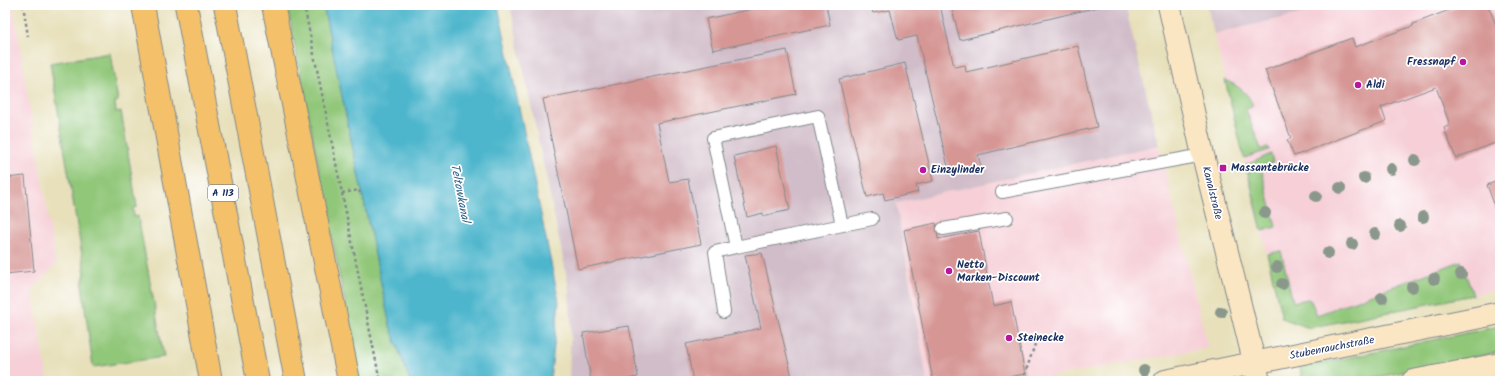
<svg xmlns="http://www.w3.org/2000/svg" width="1505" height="386" font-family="Kalam,sans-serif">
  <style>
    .built { fill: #f6cfd7 }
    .industrial { fill: #d1bdc9 }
    .green { fill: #91c779; stroke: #567b6c }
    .water { fill: #4eb6cc; stroke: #347295 }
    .building { fill: #d69694 }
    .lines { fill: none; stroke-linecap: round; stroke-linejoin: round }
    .lane-casing { stroke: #81888c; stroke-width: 14 }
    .secondary-casing { stroke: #81888c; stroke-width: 24 }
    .highway-casing { stroke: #81888c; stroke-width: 24 }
    .path { stroke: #81888c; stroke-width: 2.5; stroke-dasharray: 3 3; stroke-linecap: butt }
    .lane { stroke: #fff; stroke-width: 12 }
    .secondary { stroke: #fbe6c3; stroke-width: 22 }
    .highway { stroke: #f4c16a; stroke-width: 22 }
    .tree { fill: #8a988c }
    .poi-dot { fill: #b5179e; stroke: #fff; stroke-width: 1.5 }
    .labels { text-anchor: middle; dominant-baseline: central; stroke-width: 3.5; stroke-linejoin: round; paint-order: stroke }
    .shield { fill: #fff; stroke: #5f6d8e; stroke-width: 1 }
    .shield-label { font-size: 10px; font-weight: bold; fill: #1b2f5e }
    .poi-label { font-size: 11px; font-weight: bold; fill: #1b2f5e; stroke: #fff; text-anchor: start }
    .street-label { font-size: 11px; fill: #1b2f5e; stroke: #fff }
    .water-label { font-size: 12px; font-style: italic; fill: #2d5e84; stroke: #fff }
  </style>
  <rect width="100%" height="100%" fill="#fff"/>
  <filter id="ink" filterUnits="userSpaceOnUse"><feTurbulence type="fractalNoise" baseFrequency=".025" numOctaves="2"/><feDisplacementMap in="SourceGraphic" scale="8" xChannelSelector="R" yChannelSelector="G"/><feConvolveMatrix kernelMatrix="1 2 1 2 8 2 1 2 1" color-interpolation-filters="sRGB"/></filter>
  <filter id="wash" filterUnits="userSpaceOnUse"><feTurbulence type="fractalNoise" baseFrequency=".012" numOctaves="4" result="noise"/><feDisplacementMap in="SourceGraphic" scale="16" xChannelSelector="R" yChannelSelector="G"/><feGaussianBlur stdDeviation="0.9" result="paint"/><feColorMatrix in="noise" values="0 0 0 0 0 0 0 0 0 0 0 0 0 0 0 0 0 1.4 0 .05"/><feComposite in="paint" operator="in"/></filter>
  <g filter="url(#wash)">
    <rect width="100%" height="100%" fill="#e7e0ba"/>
    <g class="built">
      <path d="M5,5H13L56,264L32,290L48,381H5Z"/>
      <path d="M1337,5H1500V289L1309,328L1282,318L1214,34Z"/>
      <path d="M1159,145L1208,348L1026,381H927L896,203Z"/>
    </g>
    <g class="industrial">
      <path d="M510,5H1125L1159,145L896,203L927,381H569L571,317L568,282Z"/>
      <path d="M1207,5H1337L1214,34Z"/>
    </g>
    <g class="green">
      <path d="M287,5H323L390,326L410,381H360Z"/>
      <path d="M110,53L118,101L115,102L116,112L121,111L137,207L133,208L134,217L138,216L164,357L93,367L82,285L85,273L50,63Z"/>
      <path d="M1225,80C1238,86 1248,92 1253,106L1246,110L1261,149L1268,147L1269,150L1244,158Z"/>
      <path d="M1271,154L1273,162L1261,168L1276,227L1262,231L1246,165Z"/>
      <path d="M1281,251L1293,302L1308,299L1311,301L1317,315L1461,261L1473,295L1309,328L1282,318L1267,254Z"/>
      <path d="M1500,326V352L1359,381H1303L1299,365L1318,364Z"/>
    </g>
    <path class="water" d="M323,5H498L559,302L550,381H410L390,326Z"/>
    <g id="blocks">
      <g class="building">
        <path d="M596,5H611V6L597,9Z"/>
        <path d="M770,5H826L830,25L713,50L706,19Z"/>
        <path d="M871,5H940L954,67L965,65L966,72L1078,46L1097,127L978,155L981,167L950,175L917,36L898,40L890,10L873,13Z"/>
        <path d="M951,5H1101L1102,6L960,40Z"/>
        <path d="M1462,5H1488L1500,36V141L1456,158L1444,128L1450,125L1436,87L1381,107L1386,121L1294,156L1287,140L1291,138L1265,70L1352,38L1355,47L1413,26V24Z"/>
        <path d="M787,50L796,94L657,123L669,182L688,179L701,244L578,269L543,99Z"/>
        <path d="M905,63L933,181L916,185L918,192L885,200L883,193L867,197L839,79Z"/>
        <path d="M776,146L790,210L763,216V213L747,217L734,156Z"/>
        <path d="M25,176L34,271L5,274V178Z"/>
        <path d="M1500,180V220L1487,185Z"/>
        <path d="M936,223L938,239L979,231L993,306L1011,302L1025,374L986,381H933L904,230Z"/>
        <path d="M762,253L793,381H712L711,377L693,381L686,344L761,328L745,255Z"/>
        <path d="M629,326L638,377L615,381H591L583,333Z"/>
      </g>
    </g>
  </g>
  <g filter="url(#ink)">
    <use href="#blocks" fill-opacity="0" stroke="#81888c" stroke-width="1"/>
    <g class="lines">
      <defs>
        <g id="lane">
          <path d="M1002,192L1203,155"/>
          <path d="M842,225L818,116L713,138L736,247L872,219"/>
          <path d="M943,229L1007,218"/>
          <path d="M724,312L715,252L736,247"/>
        </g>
        <g id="secondary">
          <path d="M1169,5L1203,155L1259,381"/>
          <path d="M1165,381L1500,313"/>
          <path d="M1413,381L1500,364"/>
        </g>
        <g id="highway">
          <path d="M143,5L211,381"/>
          <path d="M186,5L258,381"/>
          <path d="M225,5L296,381"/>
          <path d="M273,5L349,381"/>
        </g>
      </defs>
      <use href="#lane" class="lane-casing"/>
      <use href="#secondary" class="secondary-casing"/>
      <use href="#highway" class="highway-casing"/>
      <g class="path">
        <path d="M23,5L28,36"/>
        <path d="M304,5L380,381"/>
        <path d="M342,193L359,190L360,193"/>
        <path d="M1026,381L1025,374L1035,344"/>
      </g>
      <use href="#lane" class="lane"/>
      <use href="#secondary" class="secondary"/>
      <use href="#highway" class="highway"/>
    </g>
    <g class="tree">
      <circle cx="1415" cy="160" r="6"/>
      <circle cx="1391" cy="169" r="6"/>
      <circle cx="1364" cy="178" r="6"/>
      <circle cx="1340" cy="188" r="6"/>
      <circle cx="1316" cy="196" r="6"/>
      <circle cx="1265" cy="213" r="6"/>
      <circle cx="1423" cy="217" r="6"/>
      <circle cx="1400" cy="226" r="6"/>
      <circle cx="1375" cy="234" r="6"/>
      <circle cx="1352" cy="244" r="6"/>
      <circle cx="1328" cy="253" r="6"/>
      <circle cx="1277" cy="267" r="6"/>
      <circle cx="1461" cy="274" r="6"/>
      <circle cx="1434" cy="279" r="6"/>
      <circle cx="1282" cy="284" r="6"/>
      <circle cx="1412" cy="287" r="6"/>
      <circle cx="1382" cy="298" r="6"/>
      <circle cx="1221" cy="312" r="6"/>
      <circle cx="1144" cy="370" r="6"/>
    </g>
  </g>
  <g class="poi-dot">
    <circle cx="1463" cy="62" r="4"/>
    <circle cx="1358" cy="85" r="4"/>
    <rect x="1219" y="164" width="8" height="8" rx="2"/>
    <circle cx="923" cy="170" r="4"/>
    <circle cx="949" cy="271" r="4"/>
    <circle cx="1009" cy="338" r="4"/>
  </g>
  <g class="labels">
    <rect class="shield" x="208" y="185" width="30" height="16" rx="3"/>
    <g class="shield-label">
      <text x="223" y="193">A 113</text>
    </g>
    <g class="poi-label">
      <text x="1455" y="62" text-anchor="end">Fressnapf</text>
      <text x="1366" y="85">Aldi</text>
      <text x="1231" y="168">Massantebrücke</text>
      <text x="931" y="170">Einzylinder</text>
      <text x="957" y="265">Netto<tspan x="957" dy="13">Marken-Discount</tspan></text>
      <text x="1017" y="338">Steinecke</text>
    </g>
    <g class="street-label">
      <text transform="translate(1212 193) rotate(76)">Kanalstraße</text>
      <text transform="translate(1332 348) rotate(-11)">Stubenrauchstraße</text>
    </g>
    <g class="water-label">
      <text transform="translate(460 193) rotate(79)">Teltowkanal</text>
    </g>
  </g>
  <rect width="1505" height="386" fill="none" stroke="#fff" stroke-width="20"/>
</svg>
